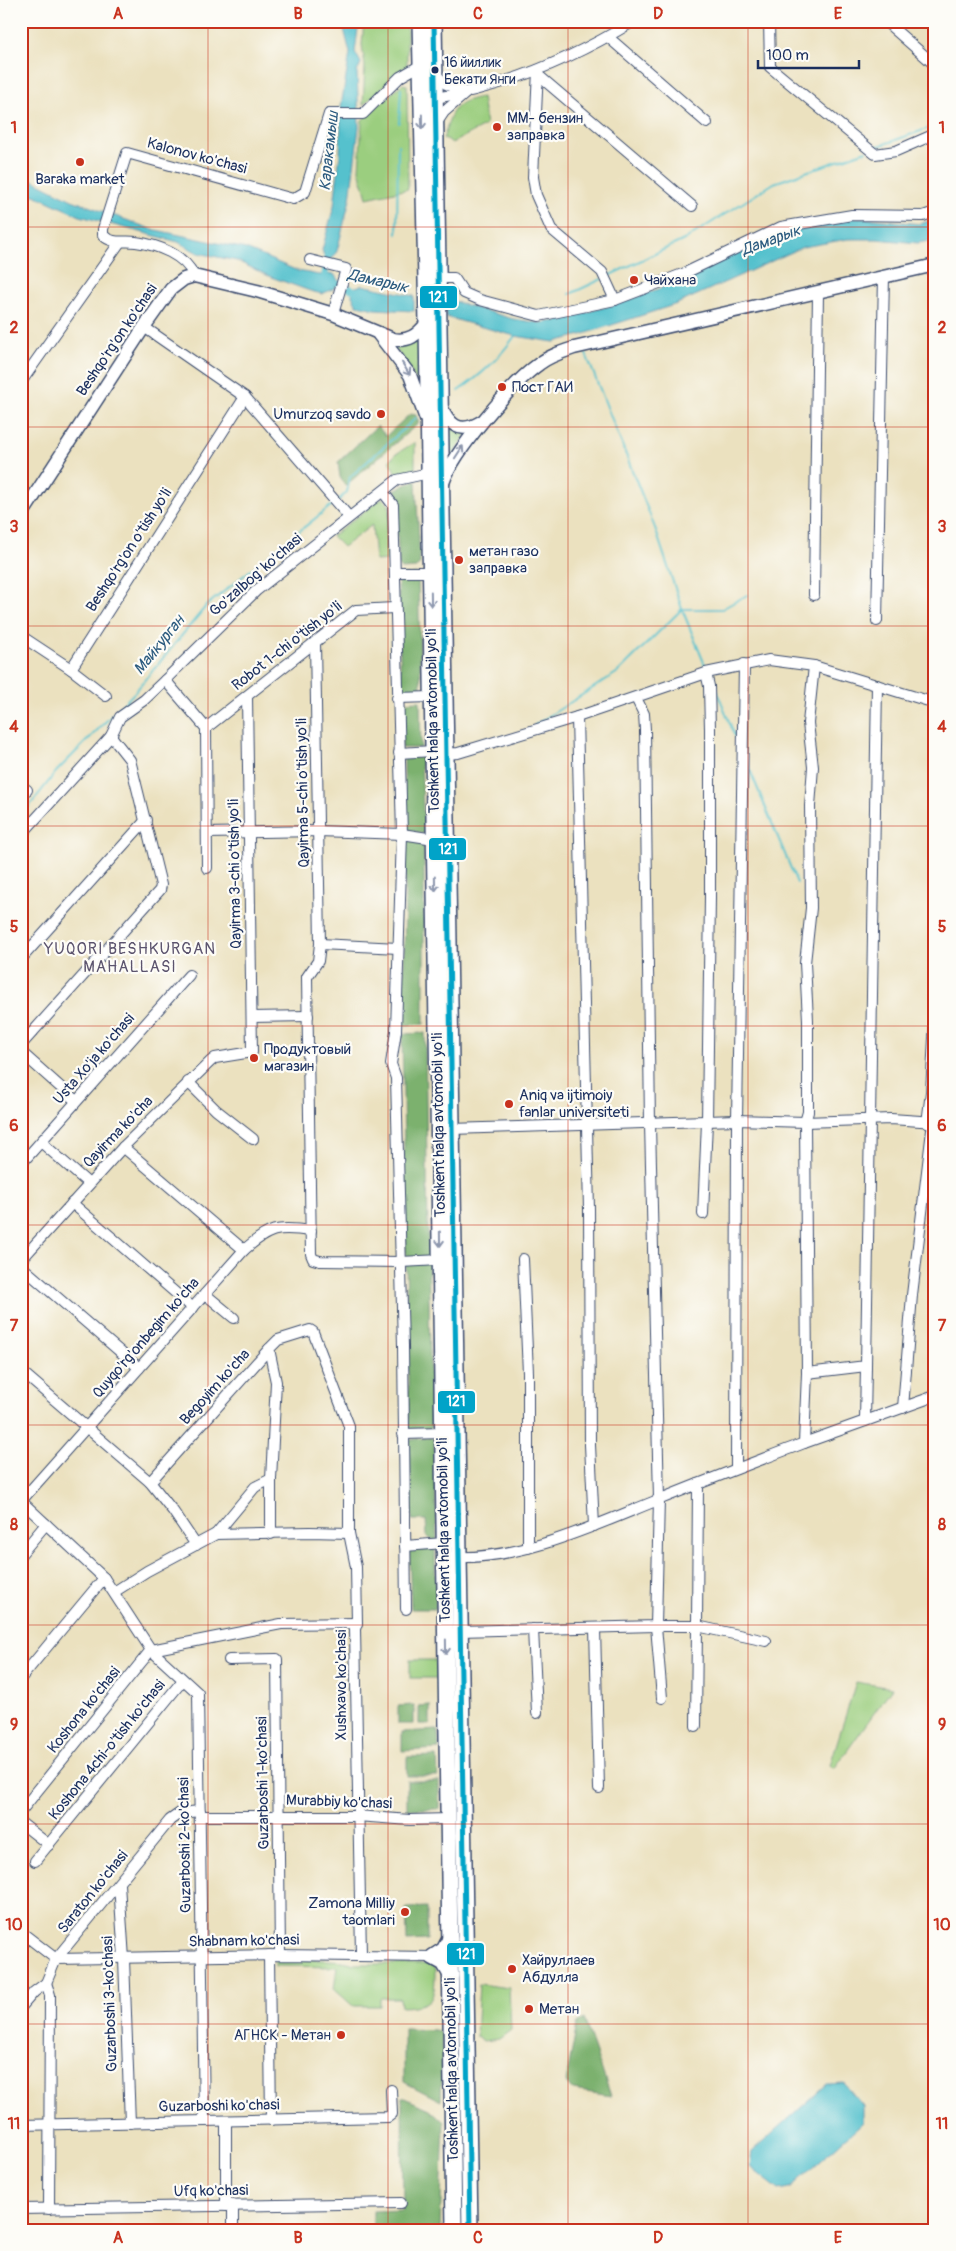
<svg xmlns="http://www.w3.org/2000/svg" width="956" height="2251" font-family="Pangolin,sans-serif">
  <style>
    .green { fill: #9bce7f; stroke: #5b7e6e }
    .forest { fill: #7cb16e; stroke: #4c7066 }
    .water { fill: #54c1cd; stroke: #387896 }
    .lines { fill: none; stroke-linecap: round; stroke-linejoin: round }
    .stream { stroke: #54c1cd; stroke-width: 2 }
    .canal { stroke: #54c1cd; stroke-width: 7 }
    .minor-casing { stroke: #3a4a6d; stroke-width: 12 }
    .major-casing { stroke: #3a4a6d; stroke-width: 15 }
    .highway-casing { stroke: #3a4a6d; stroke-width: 18 }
    .minor { stroke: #fff; stroke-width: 10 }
    .major { stroke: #fff; stroke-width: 12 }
    .highway { stroke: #fff; stroke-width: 15 }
    .bus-1-casing { stroke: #fdfcf7; stroke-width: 9 }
    .bus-1 { stroke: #01a3c8; stroke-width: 5 }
    .oneway { stroke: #8d97ae }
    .grid { fill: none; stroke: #c8321e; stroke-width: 1; stroke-opacity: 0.55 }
    .bus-dot { fill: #1b2f5e; stroke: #fdfcf7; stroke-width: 2 }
    .poi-dot { fill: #c8321e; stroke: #fdfcf7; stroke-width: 2 }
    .labels { text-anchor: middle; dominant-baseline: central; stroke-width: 4.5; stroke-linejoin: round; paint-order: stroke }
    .bus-label { font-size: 14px; fill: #1b2f5e; stroke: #fdfcf7; text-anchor: start }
    .poi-label { font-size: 15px; fill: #1b2f5e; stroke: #fdfcf7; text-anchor: start }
    .street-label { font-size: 15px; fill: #1b2f5e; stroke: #fdfcf7 }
    .water-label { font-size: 16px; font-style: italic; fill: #2c5b7f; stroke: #fdfcf7 }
    .neighbourhood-label { font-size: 16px; letter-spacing: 1px; fill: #5c546e; stroke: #fdfcf7 }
    .line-badge { stroke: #fdfcf7; stroke-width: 2 }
    .badge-label { font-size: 14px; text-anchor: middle; font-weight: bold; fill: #fff }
    .neatline { fill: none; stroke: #c8321e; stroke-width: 2 }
    .grid-label { font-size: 16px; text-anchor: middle; font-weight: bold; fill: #c8321e }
  </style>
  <rect width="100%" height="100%" fill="#fdfcf7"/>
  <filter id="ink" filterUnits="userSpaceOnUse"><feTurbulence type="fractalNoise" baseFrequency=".02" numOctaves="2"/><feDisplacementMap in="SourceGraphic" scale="10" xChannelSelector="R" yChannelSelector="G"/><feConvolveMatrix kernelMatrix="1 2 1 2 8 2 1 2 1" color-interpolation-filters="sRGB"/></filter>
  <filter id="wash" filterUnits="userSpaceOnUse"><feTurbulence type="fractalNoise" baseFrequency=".0096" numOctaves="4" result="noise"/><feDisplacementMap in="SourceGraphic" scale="20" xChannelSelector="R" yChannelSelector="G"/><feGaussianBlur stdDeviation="1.12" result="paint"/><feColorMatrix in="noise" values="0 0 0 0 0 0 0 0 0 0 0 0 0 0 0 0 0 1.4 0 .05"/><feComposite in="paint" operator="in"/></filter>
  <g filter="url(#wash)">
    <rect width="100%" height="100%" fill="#ebe1bf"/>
    <g class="green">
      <path d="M364,21H407V65L363,105L365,66L362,45Z"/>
      <path d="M402,84L407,85L408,189L367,198L359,170L362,120Z"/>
      <path d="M482,97L486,125L452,143L447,139H443C452,112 451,102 482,97Z"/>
      <path d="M419,341V384L392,343L409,344Z"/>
      <path d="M449,426L466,434L449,462Z"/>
      <path d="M415,442V469L404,473H396L389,461L396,454Z"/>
      <path d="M382,498L389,505L393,560L375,561L372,525L343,547L332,536Z"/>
      <rect x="410" y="1660" width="27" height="18"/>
      <path d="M856,1682L892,1688L834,1769L830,1765Z"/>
      <path d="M275,1960C289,1960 345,1958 353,1964H430L435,1967C435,1998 435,2006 401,2007L400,1998H380V2006H353L334,1989L337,1967L275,1966Z"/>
      <path d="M479,1984L509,1988L511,2030L499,2039L483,2041L476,2037Z"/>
    </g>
    <g class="forest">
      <path d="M410,414L416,415L419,423L345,486L340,477L338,462L377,426L386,436Z"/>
      <path d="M416,480L420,563L416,568L401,569L399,567L395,490Z"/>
      <path d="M418,574L421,692L401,693L398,575Z"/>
      <path d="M420,701L421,748H402L401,702Z"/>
      <path d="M421,757L424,834L405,829L404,758Z"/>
      <path d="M406,839L422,844L424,846V1024L403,1025Z"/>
      <path d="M425,1033L431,1431H409L402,1034Z"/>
      <path d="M430,1437L434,1440L437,1542L427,1537L426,1520H412L409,1440Z"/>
      <path d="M435,1548L436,1609H411L409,1549Z"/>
      <path d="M414,1705V1724H398V1706Z"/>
      <path d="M430,1705V1724H419V1706Z"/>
      <path d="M438,1730L439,1749L402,1751V1732Z"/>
      <path d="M437,1756L438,1776H407V1757Z"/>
      <rect x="407" y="1781" width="32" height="28"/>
      <path d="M427,1907V1940L407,1941L406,1908Z"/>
      <path d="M584,2019L611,2096L573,2090L566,2082L577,2024Z"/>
      <path d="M404,2029L435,2030L443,2034L441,2101L404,2082Z"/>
      <path d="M402,2097L430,2109L444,2122L440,2230H373V2211L403,2210Z"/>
    </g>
    <g class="water">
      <path d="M342,21H359L355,52L361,63L357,72L359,127L350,199L337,251L332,259L324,256L322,250L334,206L340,153L341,106L350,53Z"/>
      <path d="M21,174L72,200L151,229L246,249L298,271L319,275L334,274L338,280L335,288L322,294L310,291L271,277L237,261L198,253L178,242L80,216L21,189Z"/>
      <path d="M852,218L876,219L919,224L935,219V240L918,243L877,239H848L803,247L677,304L581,335L554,342L515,336L446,317V299L513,319L540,323L555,321L623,302L661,288L782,232L800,227Z"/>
      <path d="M362,285L414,296V311L375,309L357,305L352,296L353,288Z"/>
      <path d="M844,2083L863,2106V2122L790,2188L779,2190L750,2167L752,2152L827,2084Z"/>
    </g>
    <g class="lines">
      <g class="stream">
        <path d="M399,123L401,89"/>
        <path d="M873,148L935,126"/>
        <path d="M397,234L398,145"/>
        <path d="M608,276L684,240L774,183L866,151"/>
        <path d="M570,294L602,279"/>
        <path d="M586,354L655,528L682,609L705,665"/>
        <path d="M458,391C483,374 498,359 515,336"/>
        <path d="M339,500L347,492L350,477L416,418"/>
        <path d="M713,681L738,744"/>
        <path d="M535,725L618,672L682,609H722L747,595"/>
        <path d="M747,763L797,883"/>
        <path d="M21,817L56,772L135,692L207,605L332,505"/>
      </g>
      <g class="canal">
        <path d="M324,283L328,249"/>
        <path d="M339,284L361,293"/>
      </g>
    </g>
  </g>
  <g filter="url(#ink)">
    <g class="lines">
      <defs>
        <g id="minor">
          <path d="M769,21L770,67L875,154L896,151L935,134"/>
          <path d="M885,21L935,65"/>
          <path d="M608,37L707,123"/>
          <path d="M538,70L533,177L536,195L551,229L602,272L615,300"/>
          <path d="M435,74L446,84L466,93"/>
          <path d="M538,75L692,206"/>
          <path d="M435,98C507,87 572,59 634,21"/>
          <path d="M436,124L444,112L466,93"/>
          <path d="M310,260L346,269L333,314"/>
          <path d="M194,276C185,255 158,245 136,242C125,240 112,245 103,235V229L127,153L293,199L305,192L329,114H363L400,77L421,65"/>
          <path d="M437,278H454L464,293L480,300L539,316L615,300L685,273L781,227L852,215L923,216L935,212"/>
          <path d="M144,327L245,397L349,517"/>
          <path d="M21,382L120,242"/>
          <path d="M383,492L393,505L402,834L396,1031L391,1064L396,1078L403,1346L406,1609"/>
          <path d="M395,572H431"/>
          <path d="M814,595L818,292"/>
          <path d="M877,621L884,276"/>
          <path d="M21,636L71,669L106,696"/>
          <path d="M315,642L320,944L318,961L307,977L311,1254L313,1259L320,1261L400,1262L441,1260"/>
          <path d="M814,666L935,703"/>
          <path d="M71,669L245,397"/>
          <path d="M165,680L206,728L207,868"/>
          <path d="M397,698L432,697"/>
          <path d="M577,717L589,1209L590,1445L594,1526"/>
          <path d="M206,728L356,610L394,608"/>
          <path d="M399,753L433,751"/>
          <path d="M445,754L458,753L577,717L706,673L769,660L814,666L808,723L813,767L810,806L811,908L805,963L808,1020V1112L805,1122L807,1373"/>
          <path d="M21,786L27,790"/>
          <path d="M207,833L319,831L402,834L434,839"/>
          <path d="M21,835L111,736L120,717L144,700L165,680L257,590L397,480L429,473"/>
          <path d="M320,944L398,948"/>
          <path d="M21,959L146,820"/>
          <path d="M252,1017L308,1016"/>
          <path d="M21,1045L160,890L161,885L130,760L111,736"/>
          <path d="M21,1052L76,1101"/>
          <path d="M188,1082L216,1110L253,1139"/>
          <path d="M927,1123L931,1092L935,1020"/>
          <path d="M451,1129L737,1120L805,1122L891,1119L935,1122"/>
          <path d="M41,1142L89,1184"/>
          <path d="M123,1147L244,1250"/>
          <path d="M21,1164L189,975"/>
          <path d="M72,1203L193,1308"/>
          <path d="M703,1214L707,1122L710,897V729L709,686L706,673"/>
          <path d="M523,1259L528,1373V1548"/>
          <path d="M21,1260L123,1147L211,1061L215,1058L252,1052L247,696"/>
          <path d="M21,1266L139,1368"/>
          <path d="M205,1294L234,1318"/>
          <path d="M269,1349L276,1382L271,1479V1534"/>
          <path d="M21,1371L150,1482L173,1511L196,1545"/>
          <path d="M903,1408L912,1295L933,1122"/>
          <path d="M865,1421L866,1366"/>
          <path d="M403,1434L443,1433"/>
          <path d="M804,1443L935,1396"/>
          <path d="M736,1469L737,1120L744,664"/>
          <path d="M150,1482L269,1349L278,1340L310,1330L313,1332L349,1426V1533L356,1567L357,1623"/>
          <path d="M21,1501L104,1578L151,1650L198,1693L204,2121"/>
          <path d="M21,1501L244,1250C269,1228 277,1226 311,1231"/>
          <path d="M216,1534L310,1532L349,1533"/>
          <path d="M405,1546L444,1543"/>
          <path d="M21,1554L46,1524"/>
          <path d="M453,1557C523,1560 595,1525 658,1500C707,1480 755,1462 804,1443L807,1373L866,1366L877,685"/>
          <path d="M114,1592L147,1571L216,1534L255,1487L271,1479"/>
          <path d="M595,1628L599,1788"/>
          <path d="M533,1629L537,1713"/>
          <path d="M460,1631L656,1626L659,1499L650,1124L645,730L644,714L636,698"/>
          <path d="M151,1650L281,1624L357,1623L355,1629L361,1955"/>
          <path d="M229,1660L277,1659L280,1955"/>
          <path d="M21,1678L104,1578"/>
          <path d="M662,1698L656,1626H697L698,1484"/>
          <path d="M696,1726L697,1626L766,1641"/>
          <path d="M21,1811L151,1650"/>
          <path d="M200,1816H357L410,1820L448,1819"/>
          <path d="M21,1823L49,1845"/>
          <path d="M35,1861L183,1680"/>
          <path d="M21,1880L23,1878"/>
          <path d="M119,1884L124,1959L130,2123"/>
          <path d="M21,1932L56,1959L280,1955L433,1957"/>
          <path d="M269,1955L271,2120"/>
          <path d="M46,1983L50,1995L49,2209"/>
          <path d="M21,2007L34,1992L46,1983L56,1959L170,1820L180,1813L200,1811"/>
          <path d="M226,2121V2206"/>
          <path d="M21,2125L388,2117L392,2114L391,2090"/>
          <path d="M21,2209L401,2203"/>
          <path d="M233,2230V2205"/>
        </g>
        <g id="major">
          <path d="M379,335L410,375L426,419"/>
          <path d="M440,404C449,425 459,435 481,422"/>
          <path d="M443,483C453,452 512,383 539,364C549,356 562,352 574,348L935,265"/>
          <path d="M21,516L144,327L171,289L184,279L194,276L257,291L333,314L393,339C409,342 417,335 427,323"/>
        </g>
        <g id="highway">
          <path d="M420,21L427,323L454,2230"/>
          <path d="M434,21L470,2230"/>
          <path d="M450,1939L444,1950L433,1957L444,1963L451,1975"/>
        </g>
      </defs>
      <use href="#minor" class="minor-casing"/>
      <use href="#major" class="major-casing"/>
      <use href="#highway" class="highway-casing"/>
      <use href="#minor" class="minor"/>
      <use href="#major" class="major"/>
      <use href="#highway" class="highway"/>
      <defs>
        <path id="bus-1" d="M434,21L470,2230"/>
      </defs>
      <use href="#bus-1" class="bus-1-casing"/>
      <use href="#bus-1" class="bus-1"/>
    </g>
    <defs><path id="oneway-shaft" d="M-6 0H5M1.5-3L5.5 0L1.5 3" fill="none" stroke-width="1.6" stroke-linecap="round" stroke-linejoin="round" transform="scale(1.25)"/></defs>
    <g class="oneway">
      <use href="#oneway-shaft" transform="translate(422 122) rotate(89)"/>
      <use href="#oneway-shaft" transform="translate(406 369) rotate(58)"/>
      <use href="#oneway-shaft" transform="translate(459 452) rotate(-57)"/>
      <use href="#oneway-shaft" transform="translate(431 599) rotate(89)"/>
      <use href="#oneway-shaft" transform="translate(435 884) rotate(89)"/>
      <use href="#oneway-shaft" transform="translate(440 1239) rotate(89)"/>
      <use href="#oneway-shaft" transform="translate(446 1647) rotate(89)"/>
    </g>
  </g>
  <path class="grid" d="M208,21V2230M388,21V2230M568,21V2230M748,21V2230M21,227H935M21,427H935M21,626H935M21,826H935M21,1026H935M21,1225H935M21,1425H935M21,1625H935M21,1824H935M21,2024H935"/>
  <circle class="bus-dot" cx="435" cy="70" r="4.5"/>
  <g class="poi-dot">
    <circle cx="497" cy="127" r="5"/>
    <circle cx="80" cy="162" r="5"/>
    <circle cx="634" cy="280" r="5"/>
    <circle cx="502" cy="387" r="5"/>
    <circle cx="381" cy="414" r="5"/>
    <circle cx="459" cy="560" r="5"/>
    <circle cx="254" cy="1058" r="5"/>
    <circle cx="509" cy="1104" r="5"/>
    <circle cx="405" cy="1912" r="5"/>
    <circle cx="512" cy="1969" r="5"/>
    <circle cx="529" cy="2009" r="5"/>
    <circle cx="341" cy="2035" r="5"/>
  </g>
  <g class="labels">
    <g class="bus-label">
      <text x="444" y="62">16 йиллик<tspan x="444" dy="17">Бекати Янги</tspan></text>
    </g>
    <g class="poi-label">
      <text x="507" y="118">ММ- бензин<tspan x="507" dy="17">заправка</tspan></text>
      <text x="80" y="179" text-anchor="middle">Baraka market</text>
      <text x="644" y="280">Чайхана</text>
      <text x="512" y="387">Пост ГАИ</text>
      <text x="371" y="414" text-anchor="end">Umurzoq savdo</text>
      <text x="469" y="551">метан газо<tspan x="469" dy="17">заправка</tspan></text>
      <text x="264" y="1049">Продуктовый<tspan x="264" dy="17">магазин</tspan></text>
      <text x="519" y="1095">Aniq va ijtimoiy<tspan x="519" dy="17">fanlar universiteti</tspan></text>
      <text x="395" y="1903" text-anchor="end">Zamona Milliy<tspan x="395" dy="17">taomlari</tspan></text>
      <text x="522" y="1960">Хайруллаев<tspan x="522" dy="17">Абдулла</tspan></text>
      <text x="539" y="2009">Метан</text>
      <text x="331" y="2035" text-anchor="end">АГНСК - Метан</text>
    </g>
    <g class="street-label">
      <text transform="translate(197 156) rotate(15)">Kalonov ko'chasi</text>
      <text transform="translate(117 340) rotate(-56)">Beshqo'rg'on ko'chasi</text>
      <text transform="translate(129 550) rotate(-57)">Beshqo'rg'on o'tish yo'li</text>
      <text transform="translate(256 575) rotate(-41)">Go'zalbog' ko'chasi</text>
      <text transform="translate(287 646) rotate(-38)">Robot 1-chi o'tish yo'li</text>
      <text transform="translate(433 721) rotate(-91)">Toshkent halqa avtomobil yo'li</text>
      <text transform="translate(303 793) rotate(-91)">Qayirma 5-chi o'tish yo'li</text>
      <text transform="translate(235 874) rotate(-91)">Qayirma 3-chi o'tish yo'li</text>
      <text transform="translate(94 1059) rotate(-49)">Usta Xo'ja ko'chasi</text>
      <text transform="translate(439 1125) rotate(-91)">Toshkent halqa avtomobil yo'li</text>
      <text transform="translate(118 1132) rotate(-46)">Qayirma ko'cha</text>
      <text transform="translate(146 1338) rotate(-49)">Quyqo'rg'onbegim ko'cha</text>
      <text transform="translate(215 1387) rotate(-48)">Begoyim ko'cha</text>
      <text transform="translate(444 1530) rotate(-91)">Toshkent halqa avtomobil yo'li</text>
      <text transform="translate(341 1685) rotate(-90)">Xushxavo ko'chasi</text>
      <text transform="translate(84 1710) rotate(-51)">Koshona ko'chasi</text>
      <text transform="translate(107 1750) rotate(-51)">Koshona 4chi-o'tish ko'chasi</text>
      <text transform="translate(263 1783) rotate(-91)">Guzarboshi 1-ko'chasi</text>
      <text transform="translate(339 1802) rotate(2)">Murabbiy ko'chasi</text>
      <text transform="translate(185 1845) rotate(-91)">Guzarboshi 2-ko'chasi</text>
      <text transform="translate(93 1892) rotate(-51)">Saraton ko'chasi</text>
      <text transform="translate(244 1941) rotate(-1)">Shabnam ko'chasi</text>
      <text transform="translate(110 2004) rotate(-92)">Guzarboshi 3-ko'chasi</text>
      <text transform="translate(452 2070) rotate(-91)">Toshkent halqa avtomobil yo'li</text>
      <text transform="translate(219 2106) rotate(-1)">Guzarboshi ko'chasi</text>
      <text transform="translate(211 2191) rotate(-1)">Ufq ko'chasi</text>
    </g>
    <g class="water-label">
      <text transform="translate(329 151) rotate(-84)">Каракамыш</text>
      <text transform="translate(771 240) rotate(-20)">Дамарык</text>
      <text transform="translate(378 281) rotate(13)">Дамарык</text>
      <text transform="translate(159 645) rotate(-51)">Майкурган</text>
    </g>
    <g class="neighbourhood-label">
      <text x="130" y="949">YUQORI BESHKURGAN<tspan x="130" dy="18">MAHALLASI</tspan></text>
    </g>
  </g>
  <g class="line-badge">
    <rect x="419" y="285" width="39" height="24" rx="5" fill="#01a3c8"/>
    <rect x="428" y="837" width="39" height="24" rx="5" fill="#01a3c8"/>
    <rect x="437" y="1390" width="39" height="24" rx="5" fill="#01a3c8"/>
    <rect x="446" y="1942" width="39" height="24" rx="5" fill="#01a3c8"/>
  </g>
  <g class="badge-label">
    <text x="438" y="302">121</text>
    <text x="448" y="854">121</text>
    <text x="456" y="1406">121</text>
    <text x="466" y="1959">121</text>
  </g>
  <rect width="956" height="2251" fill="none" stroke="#fdfcf7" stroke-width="55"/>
  <path d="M758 60v8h101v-8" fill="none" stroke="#1b2f5e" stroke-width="2.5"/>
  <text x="766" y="60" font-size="15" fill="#1b2f5e" stroke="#fdfcf7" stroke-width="4" paint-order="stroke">100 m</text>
  <rect x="28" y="28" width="900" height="2196" class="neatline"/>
  <g class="grid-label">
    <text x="118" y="19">A</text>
    <text x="298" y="19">B</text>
    <text x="478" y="19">C</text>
    <text x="658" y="19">D</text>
    <text x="838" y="19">E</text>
    <text x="14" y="133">1</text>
    <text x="942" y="133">1</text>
    <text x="14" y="333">2</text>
    <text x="942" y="333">2</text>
    <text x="14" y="532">3</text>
    <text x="942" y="532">3</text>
    <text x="14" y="732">4</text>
    <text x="942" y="732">4</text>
    <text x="14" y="932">5</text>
    <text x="942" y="932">5</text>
    <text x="14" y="1131">6</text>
    <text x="942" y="1131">6</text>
    <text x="14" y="1331">7</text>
    <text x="942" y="1331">7</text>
    <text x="14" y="1530">8</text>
    <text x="942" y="1530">8</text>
    <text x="14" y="1730">9</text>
    <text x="942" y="1730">9</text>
    <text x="14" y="1930">10</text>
    <text x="942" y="1930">10</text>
    <text x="14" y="2129">11</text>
    <text x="942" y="2129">11</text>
    <text x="118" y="2243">A</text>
    <text x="298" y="2243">B</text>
    <text x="478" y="2243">C</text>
    <text x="658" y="2243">D</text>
    <text x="838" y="2243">E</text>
  </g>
</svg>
